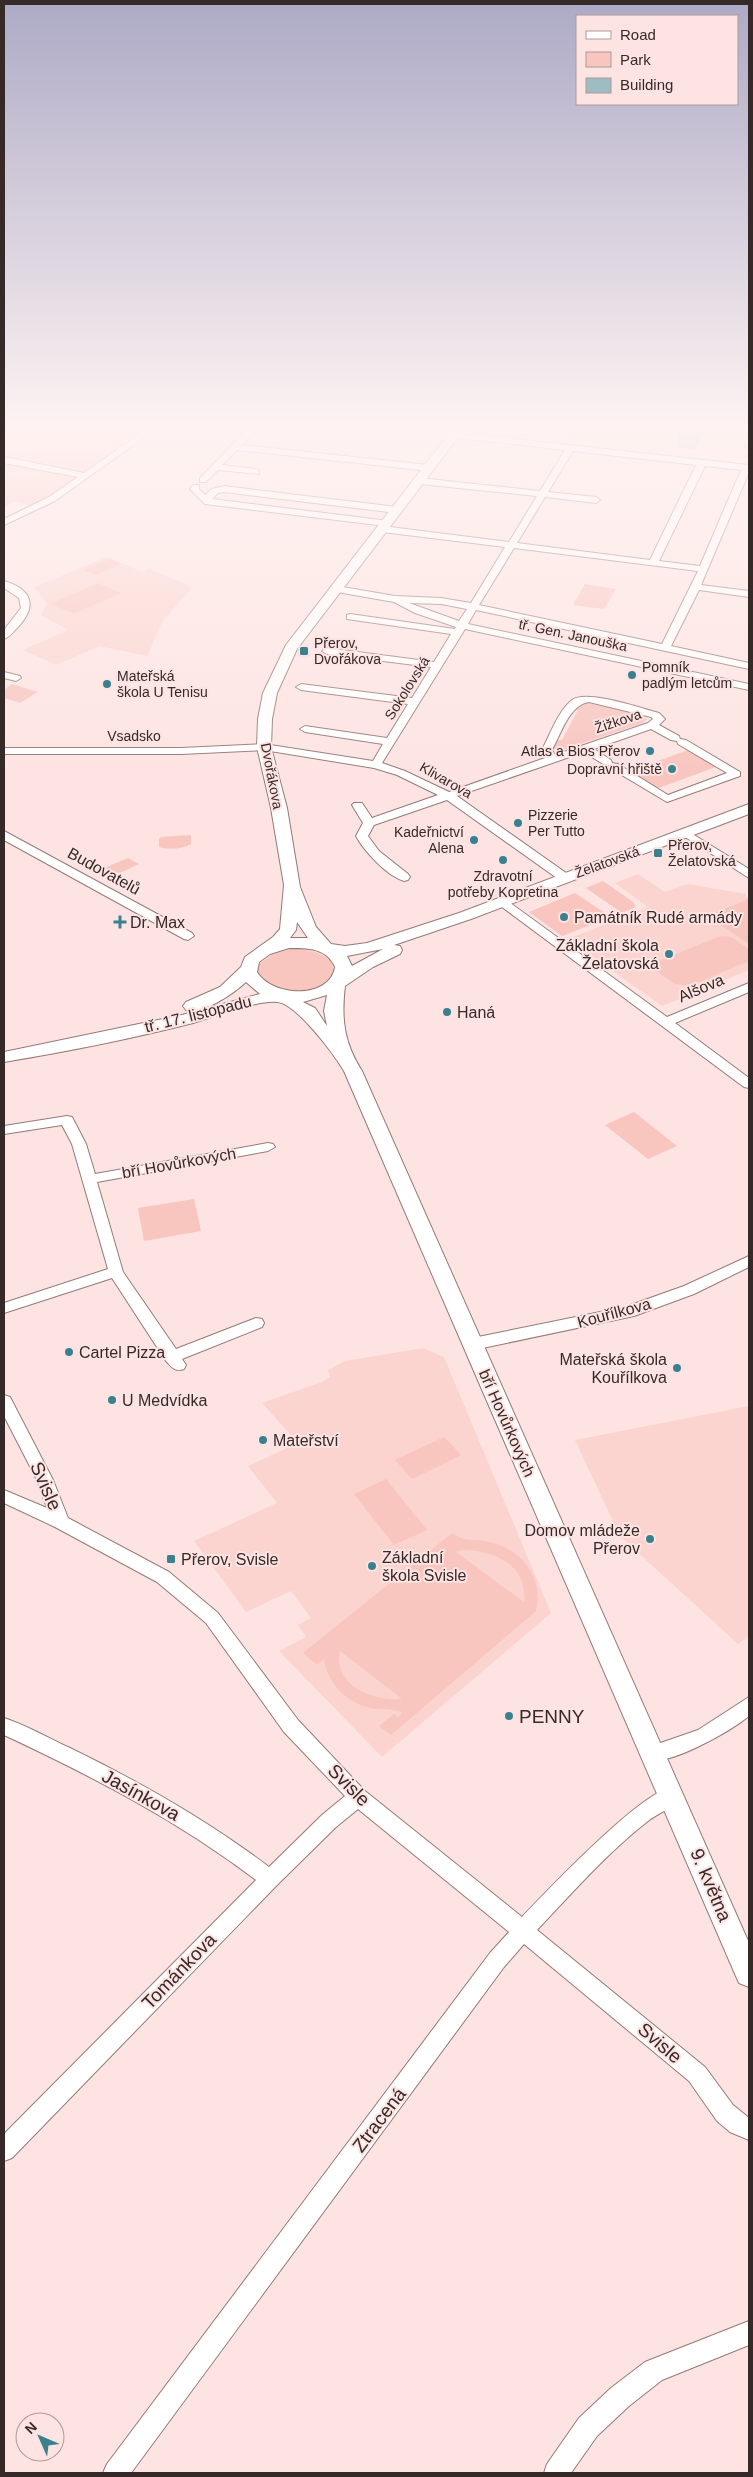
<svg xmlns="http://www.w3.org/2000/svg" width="753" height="2477" font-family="Arial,sans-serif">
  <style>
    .built { fill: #fbd4cf }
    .green { fill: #f8c5bf; fill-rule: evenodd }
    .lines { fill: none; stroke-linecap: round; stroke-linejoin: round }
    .minor-casing { stroke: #957976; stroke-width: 2 }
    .major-casing { stroke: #957976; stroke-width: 2 }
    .minor { fill: #fff; fill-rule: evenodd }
    .major { fill: #fff; fill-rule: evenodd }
    .wall { fill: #88a3a8 }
    .shaded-wall { fill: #6f8488 }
    .building { fill: #9ebdc3; stroke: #6f8488 }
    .poi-dot { fill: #3b808e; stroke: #fde4e2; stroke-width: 2 }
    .labels { text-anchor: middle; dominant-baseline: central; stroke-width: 4; stroke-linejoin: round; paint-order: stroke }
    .far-street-label { font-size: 14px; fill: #362a29; stroke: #fde4e2 }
    .far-poi-label { font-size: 14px; fill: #362a29; stroke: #fde4e2; text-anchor: start }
    .street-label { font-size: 16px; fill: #362a29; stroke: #fde4e2 }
    .poi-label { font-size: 16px; fill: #362a29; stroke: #fde4e2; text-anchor: start }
    .near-street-label { font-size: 19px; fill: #362a29; stroke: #fde4e2 }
    .near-poi-label { font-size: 19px; fill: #362a29; stroke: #fde4e2; text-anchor: start }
  </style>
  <rect width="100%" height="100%" fill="#fde4e2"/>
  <g class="built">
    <path d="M491,431H749V460Z"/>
    <path d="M107,557L142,572L149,569L193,587L163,620L147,656L99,646L56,665L23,650L68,630L41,615L47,603L34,587Z"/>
    <path d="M638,874L665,892L687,884L746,894V897L749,898V970L662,1006L568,939L648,907L615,883Z"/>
    <path d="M423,1348L444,1357L551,1613L382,1757L279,1651L306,1637L298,1625L311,1618L291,1591L246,1612L194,1541L277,1503L248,1466L298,1443L262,1403L322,1382L330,1377L328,1370L345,1361Z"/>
    <path d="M749,1406V1636L738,1644L620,1536L575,1440Z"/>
  </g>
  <g class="green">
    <path d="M4,431H143L78,479L32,506L14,502L4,507Z"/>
    <path d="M110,559L122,564L96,575L84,570Z"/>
    <path d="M98,583L121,593L74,614L50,604Z"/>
    <path d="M585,584L616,589L604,609L573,605Z"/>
    <path d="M12,684L38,692L20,703L4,698V690Z"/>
    <path d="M584,702L639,714L647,719L643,723L563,750L548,748L553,739L562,740L578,710L569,709Z"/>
    <path d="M688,750L716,767L656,789L628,772Z"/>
    <path d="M191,835V844C182,849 169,850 159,847V839L161,837Z"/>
    <path d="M128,858L139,864L120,873L104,868Z"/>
    <path d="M603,881L633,902L636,907L622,913L586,888Z"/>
    <path d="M575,893L611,917L562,936L529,912Z"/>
    <path d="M749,899V944L707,916Z"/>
    <path d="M726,936L733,938L749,949V961L689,986L675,984L655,970L654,966L656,962L718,937Z"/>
    <path d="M290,949C306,949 320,951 332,962L334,975L321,988L302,992L275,990L257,975L258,965L273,954Z"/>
    <path d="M634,1112L677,1146L648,1159L605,1125Z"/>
    <path d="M194,1199L201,1231L144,1241L138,1208Z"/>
    <path d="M444,1437L461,1455L412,1479L395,1460Z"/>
    <path d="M386,1479L427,1530L394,1545L354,1494Z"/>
    <path d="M452,1533C467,1543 473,1538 489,1542C522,1549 544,1578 536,1611L391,1735L379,1726L394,1714L398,1717L402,1713C396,1708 384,1710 376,1709C349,1706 328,1685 324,1659L317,1665L303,1653ZM462,1550C493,1550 528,1564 524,1602L456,1552ZM340,1651L401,1698V1699C374,1702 332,1685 340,1651Z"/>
  </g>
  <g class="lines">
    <defs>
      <g id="minor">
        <path d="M144,431H153L55,501L4,525V519L49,497L78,477L4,463V457L84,473Z"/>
        <path d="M246,431H255L242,445L429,465L433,468L429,471L237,450L222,465L256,469L259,470V474L218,470L206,482H200V478Z"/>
        <path d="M453,432L749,465V472L701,585L749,591V597L699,590L671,646L749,663V669L476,610L468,624L749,684V690L465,629L382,763L405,771L449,792L545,758L542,750C550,735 558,711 572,700C586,689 641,708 659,713L665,719L659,725L679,736L680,739L686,740L740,772V776L667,802L610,768L609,765L603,764L584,752L457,796L569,875L571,878L569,881H561L447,800L374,825L368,836L379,851L408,874L410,877L408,880L404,881C387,876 364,851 356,836L363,823L352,805L354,803H362L372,818L438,795L397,775L374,768L264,750L181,754H4V748H181L264,744L373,761L383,744L305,732L300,729L305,726L387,738L408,704L301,690L296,687L301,684L412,698L431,667L327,654L322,651L327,648L434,662L451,634L347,619V615L350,614L455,629L456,627L415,613L394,602L337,592L332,589L337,586L395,596L441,598L471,603L505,547L382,532L377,529L382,526L509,542L537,496L419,484L415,481L419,478L540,491L565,450L450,437V433ZM573,451L696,465L650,560L517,543L545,497L596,503L600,500L596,497L548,492ZM705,466L741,470L700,566L659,561ZM514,548L698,571L662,644L479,605ZM409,603L441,604L467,609L459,621ZM589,702L651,717L653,719L648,723L555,755L552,750C561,734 569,705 589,702ZM651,729L671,740L677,741L678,744L727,773L668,795L618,764L612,763L611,760L594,749Z"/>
        <path d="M193,485H199V489L205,495L212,489L224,486L397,507L402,510L397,513L224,492L218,493L212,499L389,521V525L386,526L205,504L190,489Z"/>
        <path d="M4,581C31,589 38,605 19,626C14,631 10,637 4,639V630L21,608L19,598L4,588Z"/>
        <path d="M4,672L20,676L21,678L16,681L4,678Z"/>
        <path d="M686,830L749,869V878L682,835V831Z"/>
        <path d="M4,831L192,933L194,936L188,940L184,939L4,840Z"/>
        <path d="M502,897L667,1017L749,983V992L675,1023L749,1078V1088L744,1087L498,904L496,901L498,898Z"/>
        <path d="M67,1116L72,1117L86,1144L95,1174L268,1143L273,1144L275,1147L268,1151L97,1182L123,1272L176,1349L256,1318L262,1319L264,1323L262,1327L182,1359L186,1365L184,1369C174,1372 172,1367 166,1361L112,1278L4,1313V1303L108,1269L72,1144L62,1125L4,1134V1126Z"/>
        <path d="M749,1256V1267L694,1294L634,1316L473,1350L467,1348L465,1344L467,1340L473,1338L625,1307L684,1286Z"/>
        <path d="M4,1395L10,1397L53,1480L68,1518L169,1572L218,1613L298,1720L365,1791L522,1917C545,1893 643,1789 672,1788C672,1788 678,1790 679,1790L682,1796C676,1807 658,1813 648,1821C608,1852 572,1893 537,1930L705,2067L733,2105L749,2118V2140L730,2132L717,2121L689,2081L524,1944L504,1967L131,2473H103L107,2464L490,1953L509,1932L358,1809L336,1827L277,1885L12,2158L4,2161V2134L256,1880C178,1821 92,1776 4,1735V1718C26,1725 48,1738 70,1748C140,1782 207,1820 269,1867L322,1815L345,1796L284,1732L206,1623L157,1582L55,1527L4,1503V1490L47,1508L37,1480L4,1416Z"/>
        <path d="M749,1697V1716C731,1731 668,1767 646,1760L643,1754L646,1748L698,1730Z"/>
        <path d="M749,2321V2345L662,2380L629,2406L597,2436L571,2473H544L547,2464L579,2418L611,2388L645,2362Z"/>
      </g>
      <path id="major" d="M451,431H463L297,649L277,693L272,719L271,747L287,808L300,887L316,927L331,944L345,946L367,943L459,913L749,804V814L471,919L394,945L400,946L402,950L400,954L373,967L345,986C341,1019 344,1043 362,1071L749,1943V1987L739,1983L735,1974L344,1071C334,1054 296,1003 277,1002C255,1000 212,1018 189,1024C130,1039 64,1052 4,1062V1052L182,1015L260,994L246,982C233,994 204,1014 186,1010L183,1006L186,1002L220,987L241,967L245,957L273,937L280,929L284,885L271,808L257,747L258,719L263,693L286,645ZM297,922L308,938H290L296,930ZM289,948C308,948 327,948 335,967C330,1000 272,997 257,972L259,962L270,954ZM383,949L352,966L347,956ZM327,995L324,1011L327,1026L315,1008L303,1002Z"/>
    </defs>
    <use href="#minor" class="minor-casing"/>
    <use href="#major" class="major-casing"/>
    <use href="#minor" class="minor"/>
    <use href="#major" class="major"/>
  </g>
  <g class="wall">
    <path d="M681,431H703L694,449L677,447L678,436Z"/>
    <path d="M749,433V449H743L744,445Z"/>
  </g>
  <path class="shaded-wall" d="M698,431H703L694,449L695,438Z"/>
  <g class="building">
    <path d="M681,431H698L695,438L678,436Z"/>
    <path d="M749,433V445H744Z"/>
  </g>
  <linearGradient id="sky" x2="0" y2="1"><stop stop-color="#adaac6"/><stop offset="0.55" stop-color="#fef3f2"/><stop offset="1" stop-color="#fef3f2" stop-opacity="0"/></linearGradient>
  <rect width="753" height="778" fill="url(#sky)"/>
  <g class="poi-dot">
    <rect x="299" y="646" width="10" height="10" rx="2.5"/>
    <circle cx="632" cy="675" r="5"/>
    <circle cx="107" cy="684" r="5"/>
    <circle cx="650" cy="751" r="5"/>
    <circle cx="672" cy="769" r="5"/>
    <circle cx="518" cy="823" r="5"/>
    <circle cx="474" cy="840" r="5"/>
    <rect x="653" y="848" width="10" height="10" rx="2.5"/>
    <circle cx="503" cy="860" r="5"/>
    <circle cx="564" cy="917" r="5"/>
    <path d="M117.5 914.5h5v5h5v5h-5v5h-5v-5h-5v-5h5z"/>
    <circle cx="669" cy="954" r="5"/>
    <circle cx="447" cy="1012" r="5"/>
    <circle cx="69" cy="1352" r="5"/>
    <circle cx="677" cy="1368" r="5"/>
    <circle cx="112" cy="1400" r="5"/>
    <circle cx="263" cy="1440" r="5"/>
    <circle cx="650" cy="1539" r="5"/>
    <rect x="166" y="1554" width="10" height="10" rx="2.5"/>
    <circle cx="372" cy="1566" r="5"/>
    <circle cx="509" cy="1716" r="5"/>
  </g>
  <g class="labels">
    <g class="far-street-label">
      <text transform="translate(573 635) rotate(12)">tř. Gen. Janouška</text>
      <text transform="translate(407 688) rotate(-58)">Sokolovská</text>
      <text transform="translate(618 721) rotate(-19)">Žižkova</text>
      <text x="134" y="736">Vsadsko</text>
      <text transform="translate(272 776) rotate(79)">Dvořákova</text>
      <text transform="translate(446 780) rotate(30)">Klivarova</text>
      <text transform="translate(607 862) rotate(-20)">Želatovská</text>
    </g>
    <g class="far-poi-label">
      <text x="314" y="643">Přerov,<tspan x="314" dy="16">Dvořákova</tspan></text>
      <text x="642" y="667">Pomník<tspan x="642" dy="16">padlým letcům</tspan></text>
      <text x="117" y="676">Mateřská<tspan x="117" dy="16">škola U Tenisu</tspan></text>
      <text x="640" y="751" text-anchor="end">Atlas a Bios Přerov</text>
      <text x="662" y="769" text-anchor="end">Dopravní hřiště</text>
      <text x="528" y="815">Pizzerie<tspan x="528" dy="16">Per Tutto</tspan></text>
      <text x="464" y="832" text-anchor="end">Kadeřnictví<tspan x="464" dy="16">Alena</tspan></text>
      <text x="668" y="845">Přerov,<tspan x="668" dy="16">Želatovská</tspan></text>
      <text x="503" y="876" text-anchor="middle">Zdravotní<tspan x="503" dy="16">potřeby Kopretina</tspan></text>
    </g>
    <g class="street-label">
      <text transform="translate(104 871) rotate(29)">Budovatelů</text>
      <text transform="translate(701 988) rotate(-23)">Alšova</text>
      <text transform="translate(198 1014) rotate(-14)">tř. 17. listopadu</text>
      <text transform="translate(179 1163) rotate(-10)">bří Hovůrkových</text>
      <text transform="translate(614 1313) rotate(-15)">Kouřílkova</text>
      <text transform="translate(507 1423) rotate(66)">bří Hovůrkových</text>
    </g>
    <g class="poi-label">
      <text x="574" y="917">Památník Rudé armády</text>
      <text x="130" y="922">Dr. Max</text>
      <text x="659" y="945" text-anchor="end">Základní škola<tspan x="659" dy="18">Želatovská</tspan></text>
      <text x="457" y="1012">Haná</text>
      <text x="79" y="1352">Cartel Pizza</text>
      <text x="667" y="1359" text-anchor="end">Mateřská škola<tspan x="667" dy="18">Kouřílkova</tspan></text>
      <text x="122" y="1400">U Medvídka</text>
      <text x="273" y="1440">Mateřství</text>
      <text x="640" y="1530" text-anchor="end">Domov mládeže<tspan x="640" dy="18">Přerov</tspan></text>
      <text x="382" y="1557">Základní<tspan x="382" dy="18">škola Svisle</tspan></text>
      <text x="181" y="1559">Přerov, Svisle</text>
    </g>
    <g class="near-street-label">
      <text transform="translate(46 1486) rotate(66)">Svisle</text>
      <text transform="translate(349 1785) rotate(45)">Svisle</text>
      <text transform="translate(141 1795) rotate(29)">Jasínkova</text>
      <text transform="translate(711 1885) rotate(67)">9. května</text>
      <text transform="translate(179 1971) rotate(-46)">Tománkova</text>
      <text transform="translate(660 2043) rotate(41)">Svisle</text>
      <text transform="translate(379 2120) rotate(-53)">Ztracená</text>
    </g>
    <g class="near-poi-label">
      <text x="519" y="1716">PENNY</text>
    </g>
  </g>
  <rect width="753" height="2477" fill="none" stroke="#362a29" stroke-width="10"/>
  <rect x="576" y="15" width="162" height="90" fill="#fde4e2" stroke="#ad9a98"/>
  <rect x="586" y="31" width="25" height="8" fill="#ffffff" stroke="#ad9a98"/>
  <text x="620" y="40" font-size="15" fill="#362a29">Road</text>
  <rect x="586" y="52" width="25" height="15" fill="#f8c5bf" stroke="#ad9a98"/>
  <text x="620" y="65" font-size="15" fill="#362a29">Park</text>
  <rect x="586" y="78" width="25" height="15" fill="#9ebdc3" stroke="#ad9a98"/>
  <text x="620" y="90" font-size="15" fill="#362a29">Building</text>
  <g transform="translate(40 2437) rotate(315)"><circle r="24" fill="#fde4e2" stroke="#ad9a98"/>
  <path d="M0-4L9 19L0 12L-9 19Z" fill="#3b808e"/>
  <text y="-8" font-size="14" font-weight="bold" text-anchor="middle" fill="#362a29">N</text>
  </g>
</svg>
